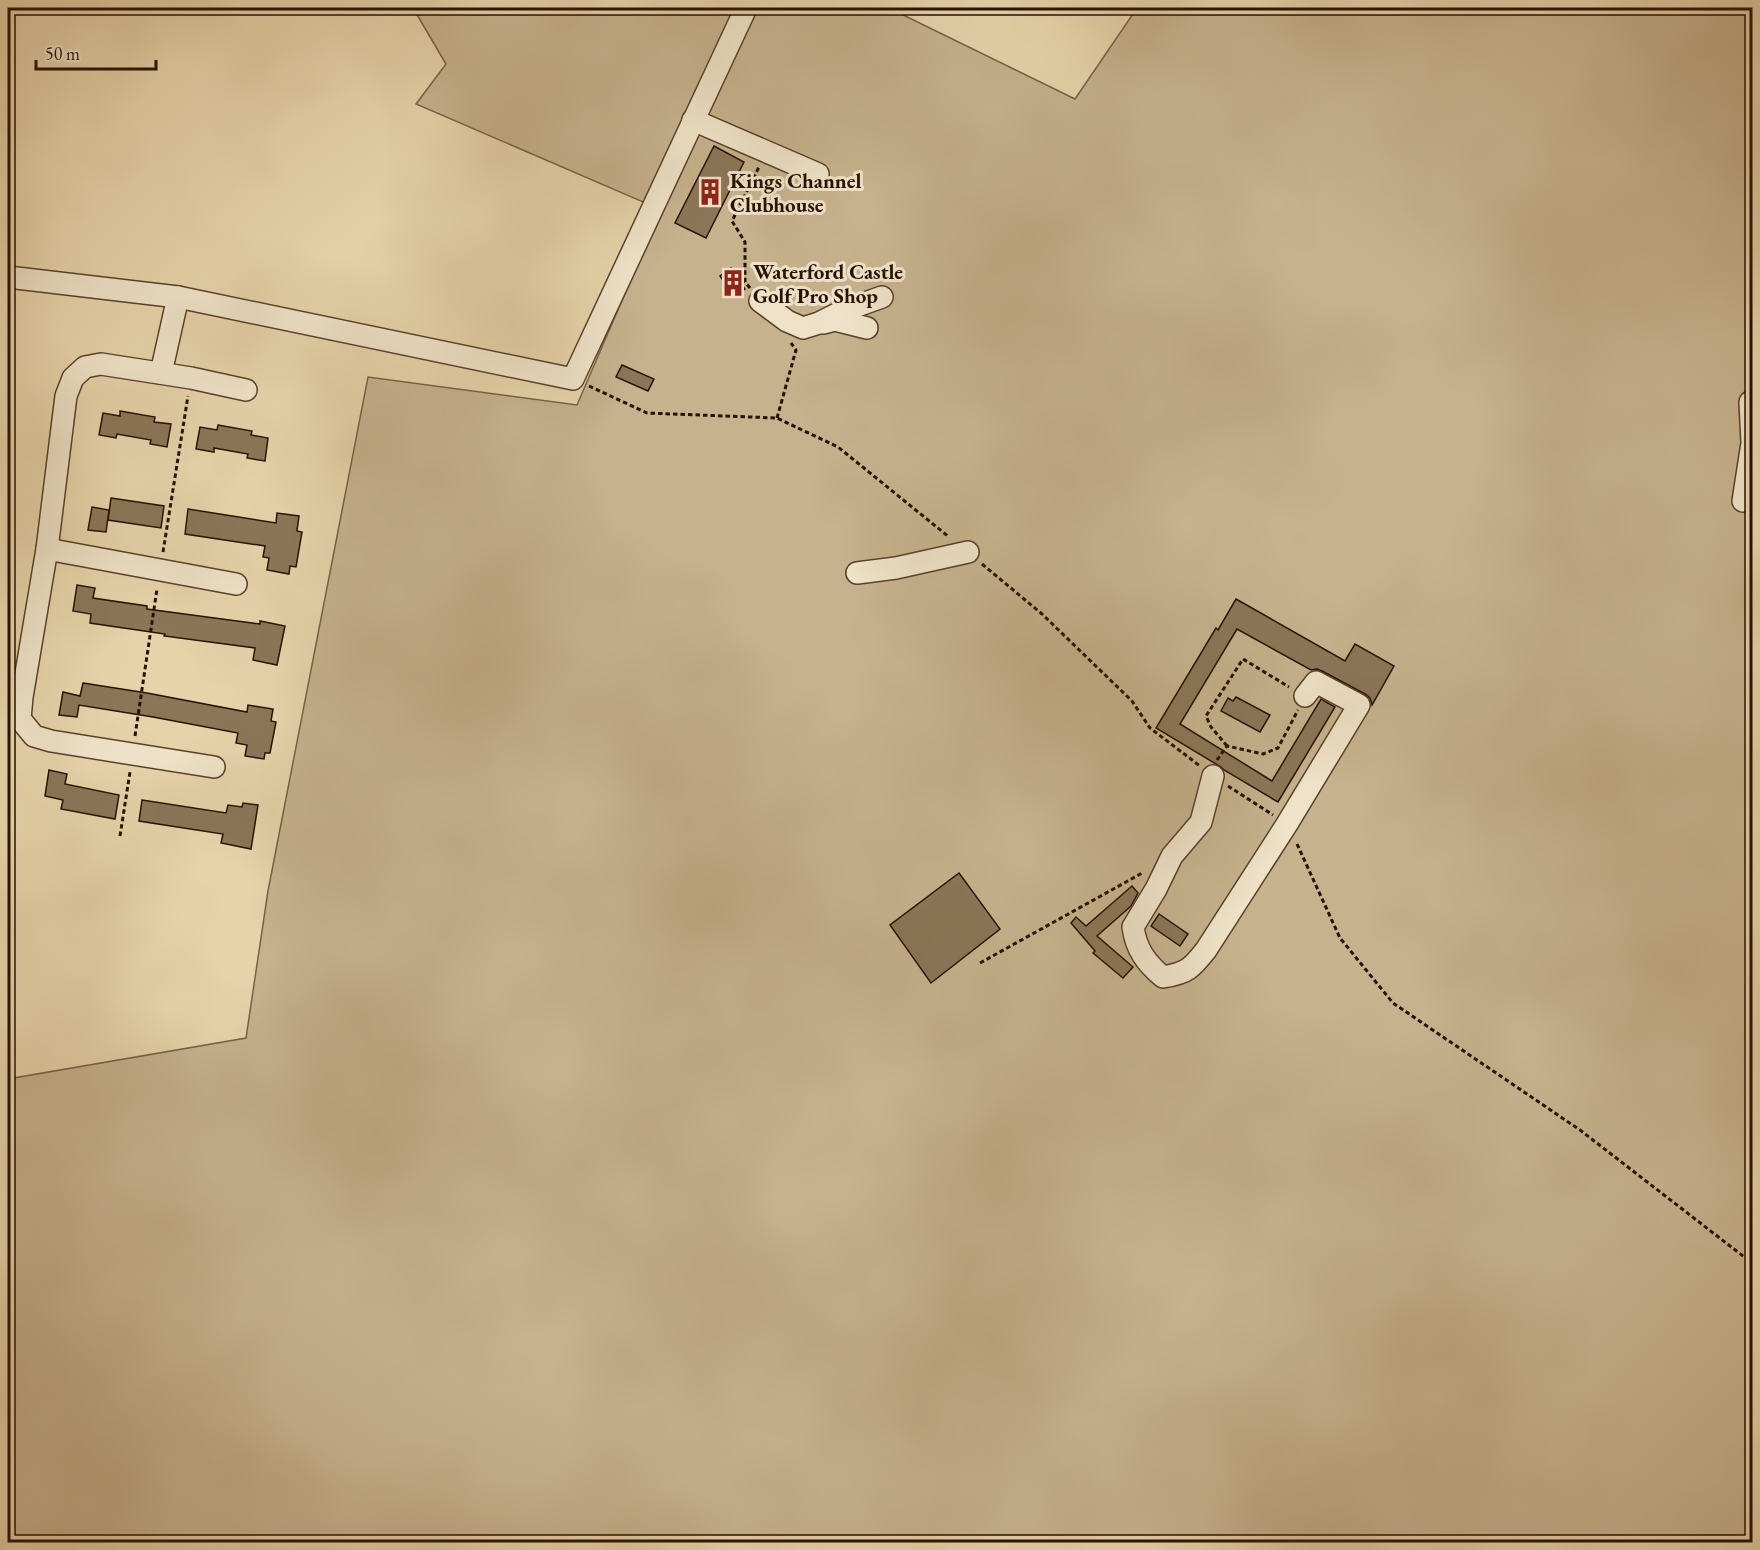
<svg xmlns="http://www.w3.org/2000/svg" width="1760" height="1550" font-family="'EB Garamond',serif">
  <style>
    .green { fill: #c6b28d; stroke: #766246; stroke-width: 1.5 }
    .building { fill: #8b7658; stroke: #271100; stroke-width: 1.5 }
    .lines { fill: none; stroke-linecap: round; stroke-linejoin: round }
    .minor-casing { stroke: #57422a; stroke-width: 24 }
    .path { stroke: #271100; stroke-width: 3; stroke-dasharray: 4.5 3; stroke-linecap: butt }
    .minor { stroke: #efe2c8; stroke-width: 21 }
    .labels { text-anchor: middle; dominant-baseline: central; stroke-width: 6; stroke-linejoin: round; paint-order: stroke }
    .poi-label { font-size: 21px; font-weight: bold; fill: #271100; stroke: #efe2c8; text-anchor: start }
  </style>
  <rect width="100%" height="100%" fill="#e7d3aa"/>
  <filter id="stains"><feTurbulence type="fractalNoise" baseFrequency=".00333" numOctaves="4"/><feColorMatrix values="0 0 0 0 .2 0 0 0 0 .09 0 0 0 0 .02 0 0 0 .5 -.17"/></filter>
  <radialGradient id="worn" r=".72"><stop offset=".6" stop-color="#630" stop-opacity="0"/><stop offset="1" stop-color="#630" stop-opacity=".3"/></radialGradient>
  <path class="green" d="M413,8H889L1075,99L1137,8H1752V1542H8V1079L246,1038L268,891L368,377L577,405L658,217L648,204L416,104L446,64Z"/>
  <g class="building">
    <path d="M714,146L744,162L706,238L675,223Z"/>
    <path d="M731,268L745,289L734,297L720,276Z"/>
    <path d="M622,365L654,379L648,391L616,377Z"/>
    <path d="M120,411L155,417L154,422L171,424L167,447L150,444L151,440L117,434L116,438L99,435L103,413L120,416Z"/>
    <path d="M218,425L252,431L251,435L268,438L265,461L247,458L248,454L214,448V452L196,449L200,427L217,430Z"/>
    <path d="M111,498L164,506L161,528L108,520Z"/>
    <path d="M92,507L109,510L106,532L88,530Z"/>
    <path d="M188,509L276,523L277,513L299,516L297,531L302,532L296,567L290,566L289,574L267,570L269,558L263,557L265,546L185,534Z"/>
    <path d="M77,585L95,588L93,598L147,606V609L260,624V621L285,626L277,665L253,660L255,648L164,636L165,634L90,623L91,614L73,611Z"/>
    <path d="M1236,599L1345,661L1355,644L1394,666L1372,705L1370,698L1365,694L1322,671L1317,669L1311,670L1237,629L1180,724L1272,781L1321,699L1335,707L1278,802L1224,770L1221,767L1156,728L1216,628L1218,630Z"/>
    <path d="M83,683L147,693L247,712L248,705L273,709L271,721L276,722L270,753H265L264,759L245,756L247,745L236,743L238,733L153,717L79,705L77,717L59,715L63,692L80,696Z"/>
    <path d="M1236,697L1270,715L1260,732L1221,711L1228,698L1233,701Z"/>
    <path d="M49,770L67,774L65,784L119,795L115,819L61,809L63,800L45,796Z"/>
    <path d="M142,800L226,813L228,805L242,807L243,803L258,805L251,849L221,843L223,834L139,821Z"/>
    <path d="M959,873L1000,929L931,983L890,925Z"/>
    <path d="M1132,886L1138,893L1131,906L1097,936L1133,967L1123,978L1093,953L1095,951L1071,923L1076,917L1086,926Z"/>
    <path d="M1159,914L1188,934L1180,946L1151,926Z"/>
  </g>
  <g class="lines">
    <defs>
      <g id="minor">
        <path d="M693,120L818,174"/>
        <path d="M8,277L178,297L573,379L746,8"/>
        <path d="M760,301L787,321L803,328L819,323L843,311L882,297"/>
        <path d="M823,323L835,320L867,328"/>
        <path d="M161,373L178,297"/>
        <path d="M1743,501L1752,443L1750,402H1752"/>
        <path d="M47,549L236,584"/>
        <path d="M857,573L896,568L968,552"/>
        <path d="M214,767L51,741L34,736L20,719L22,697L47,549L66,396L73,378L85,367L101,364L191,378L246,390"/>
        <path d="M1213,776L1201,822L1172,856L1156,889L1133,927C1136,949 1146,963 1163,977C1187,973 1191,969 1206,950L1287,824L1359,705L1316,682L1305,696"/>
      </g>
    </defs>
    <use href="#minor" class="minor-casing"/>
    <g class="path">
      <path d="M750,288L745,282V242L732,221L759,167"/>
      <path d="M589,386L647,413L777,418L838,447L949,537"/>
      <path d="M777,418L796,350L791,343"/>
      <path d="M163,552L188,396"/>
      <path d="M982,564L1042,614L1132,701L1150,728L1200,766"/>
      <path d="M135,736L157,589"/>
      <path d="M1227,746L1211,727L1206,716L1243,659L1289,687"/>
      <path d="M1217,760L1227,746L1263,754L1278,748L1298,710"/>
      <path d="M1228,786L1273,815"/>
      <path d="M120,836L130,772"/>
      <path d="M1297,844L1340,938L1393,1003L1580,1130L1752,1263"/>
      <path d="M980,963L1144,872"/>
    </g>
    <use href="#minor" class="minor"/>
  </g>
  <defs>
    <symbol id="building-bare" viewBox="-9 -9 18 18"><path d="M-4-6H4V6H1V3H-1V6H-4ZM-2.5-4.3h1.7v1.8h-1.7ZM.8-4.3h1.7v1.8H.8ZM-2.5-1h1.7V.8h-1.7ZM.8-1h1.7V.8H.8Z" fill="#8f2418" stroke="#efe2c8" stroke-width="2.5" paint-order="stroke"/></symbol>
  </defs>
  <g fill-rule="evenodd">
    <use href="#building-bare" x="691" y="173" width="38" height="38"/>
    <use href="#building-bare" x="714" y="264" width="38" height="38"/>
  </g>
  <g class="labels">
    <g class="poi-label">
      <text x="730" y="180">Kings Channel<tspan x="730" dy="24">Clubhouse</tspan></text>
      <text x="753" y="271">Waterford Castle<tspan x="753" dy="24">Golf Pro Shop</tspan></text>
    </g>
  </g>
  <rect width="1760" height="1550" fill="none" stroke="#e7d3aa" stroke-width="30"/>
  <rect x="9" y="9" width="1742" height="1532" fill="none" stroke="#271100" stroke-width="3"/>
  <rect x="15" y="15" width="1730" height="1520" fill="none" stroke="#271100" stroke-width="1.5"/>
  <path d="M36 60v9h120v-9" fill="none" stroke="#271100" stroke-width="3"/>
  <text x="45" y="60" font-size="18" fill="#271100" stroke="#efe2c8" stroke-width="4.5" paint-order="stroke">50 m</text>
  <rect width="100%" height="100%" filter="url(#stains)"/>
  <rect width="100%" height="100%" fill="url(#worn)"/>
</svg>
